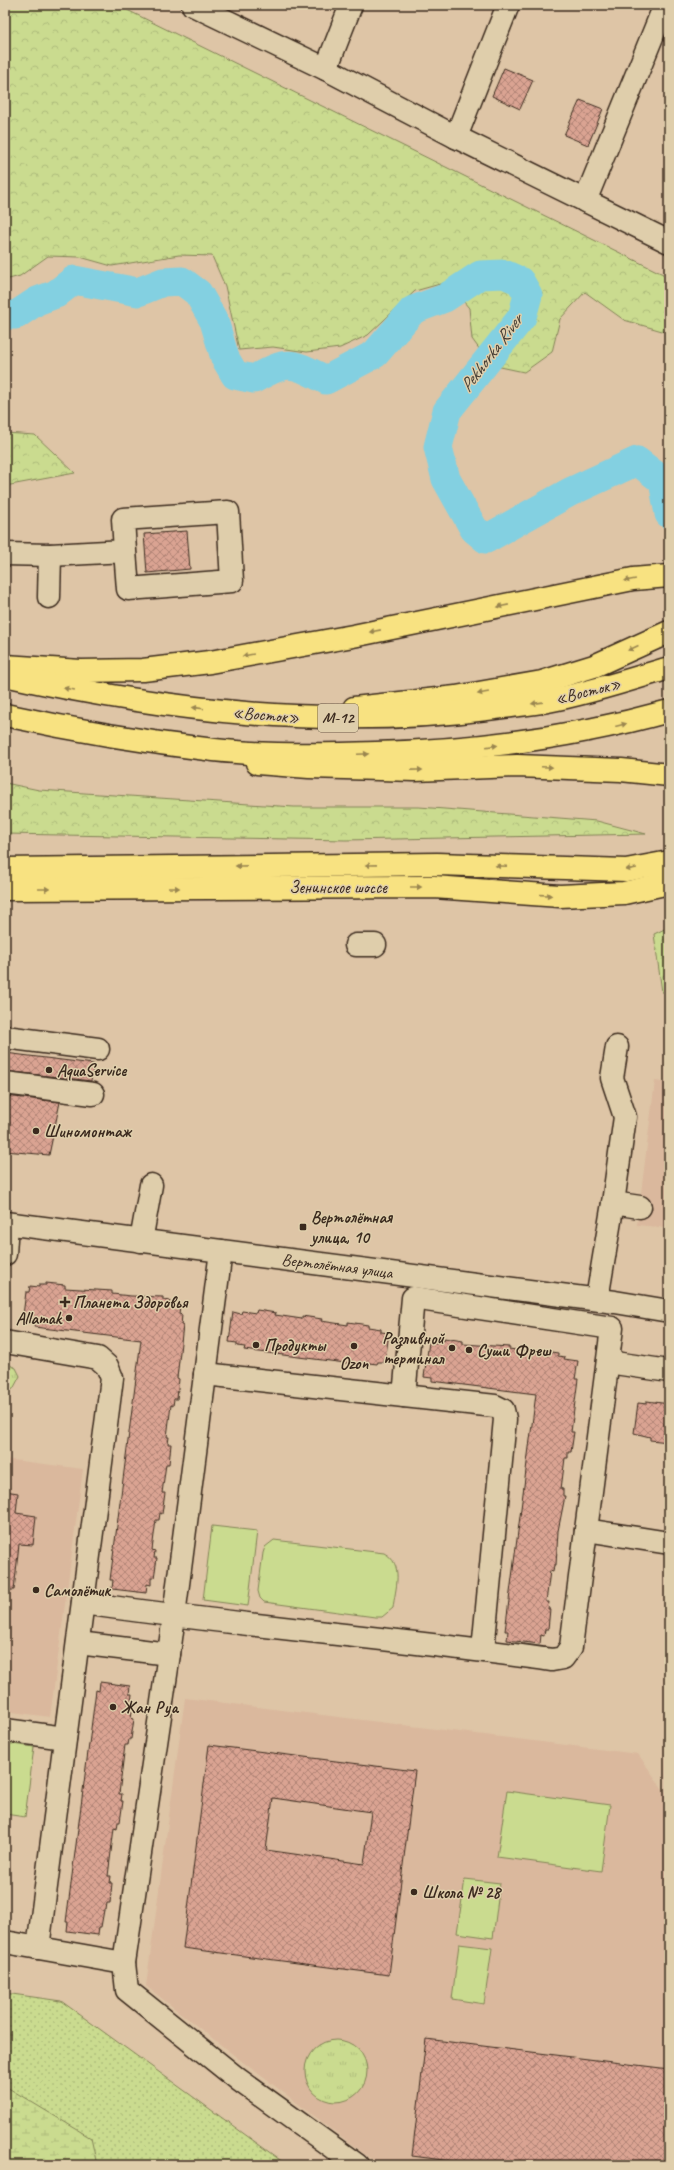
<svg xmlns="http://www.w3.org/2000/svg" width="674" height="2170" font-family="Caveat,sans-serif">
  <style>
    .built { fill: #dab89d }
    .grass { fill: url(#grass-dots); stroke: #828256 }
    .forest { fill: url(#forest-crowns); stroke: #828256 }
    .wetland { fill: url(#wetland-marsh); stroke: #828256 }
    .park { fill: url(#park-tufts); stroke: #828256 }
    .garden { fill: #cadb8f; stroke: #828256 }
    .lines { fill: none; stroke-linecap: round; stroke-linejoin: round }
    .river { stroke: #83d0e1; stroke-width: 29 }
    .building { fill: url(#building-cross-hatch); stroke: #3b2a1e; fill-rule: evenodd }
    .minor-casing { stroke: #3b2a1e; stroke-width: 25 }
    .major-casing { stroke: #3b2a1e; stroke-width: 25 }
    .highway-casing { stroke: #3b2a1e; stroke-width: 25 }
    .minor { stroke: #dfceab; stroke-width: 22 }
    .major { stroke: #f8e281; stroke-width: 22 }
    .highway { stroke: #f8e281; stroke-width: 22 }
    .oneway { fill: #9a8650 }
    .poi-dot { fill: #3b2a1e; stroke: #dfceab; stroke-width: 1.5 }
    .labels { text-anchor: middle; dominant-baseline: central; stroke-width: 3; stroke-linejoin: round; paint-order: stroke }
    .shield { fill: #dfceab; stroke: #6c5b48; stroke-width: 1 }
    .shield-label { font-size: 16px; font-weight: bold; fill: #3b2a1e }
    .street-label { font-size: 17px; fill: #3b2a1e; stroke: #dfceab }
    .poi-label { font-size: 17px; font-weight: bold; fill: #3b2a1e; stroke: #dfceab; text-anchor: start }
    .water-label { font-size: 18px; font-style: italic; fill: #423b32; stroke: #dfceab }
  </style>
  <defs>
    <pattern id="grass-dots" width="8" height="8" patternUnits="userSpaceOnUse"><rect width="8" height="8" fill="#cadb8f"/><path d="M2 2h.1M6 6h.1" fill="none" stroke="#aebc7b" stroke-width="1.8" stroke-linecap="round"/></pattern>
    <pattern id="forest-crowns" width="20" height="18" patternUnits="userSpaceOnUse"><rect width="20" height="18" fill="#cadb8f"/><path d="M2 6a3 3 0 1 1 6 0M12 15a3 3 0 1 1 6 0" fill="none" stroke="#aebc7b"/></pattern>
    <pattern id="wetland-marsh" width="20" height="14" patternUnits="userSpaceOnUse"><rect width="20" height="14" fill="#cadb8f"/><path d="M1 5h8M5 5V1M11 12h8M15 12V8" fill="none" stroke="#aebc7b"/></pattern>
    <pattern id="park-tufts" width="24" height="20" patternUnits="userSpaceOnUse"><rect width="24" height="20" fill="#cadb8f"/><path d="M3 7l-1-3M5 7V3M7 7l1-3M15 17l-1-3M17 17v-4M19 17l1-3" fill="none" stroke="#aebc7b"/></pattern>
    <pattern id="building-cross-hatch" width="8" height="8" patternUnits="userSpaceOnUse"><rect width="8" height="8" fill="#daa392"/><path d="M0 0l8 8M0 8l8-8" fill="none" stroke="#b28577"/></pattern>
  </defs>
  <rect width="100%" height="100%" fill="#dec5a6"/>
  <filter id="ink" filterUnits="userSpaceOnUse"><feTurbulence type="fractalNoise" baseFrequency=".025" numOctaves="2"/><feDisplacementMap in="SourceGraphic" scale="8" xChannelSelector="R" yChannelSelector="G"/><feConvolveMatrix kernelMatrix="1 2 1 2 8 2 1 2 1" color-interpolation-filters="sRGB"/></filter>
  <g filter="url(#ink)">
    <g class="built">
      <path d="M655,1081L669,1083V1228L637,1225Z"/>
      <path d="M5,1459L83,1469L50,1717L5,1711Z"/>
      <path d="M185,1698L638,1754L669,1798V2165H379L235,2056L146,1986Z"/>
    </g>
    <path class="grass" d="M5,1993L61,2001L287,2165H5Z"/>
    <g class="forest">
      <path d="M5,5H117L669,277V333L624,320L585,292L560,319L552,352L524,372L491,365L472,339L469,308L447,282L415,291L368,335L340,348L307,352L273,347L239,350L225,286L212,256L179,255L112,266L80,257L48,256L20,276L5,280Z"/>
      <path d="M5,433L35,435L75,473L5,486Z"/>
      <path d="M5,783L39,790L294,807H419L597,821L646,834L346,840L5,834Z"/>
      <path d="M669,927V992H662L654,934Z"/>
    </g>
    <path class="wetland" d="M5,2086L91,2138L97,2165H5Z"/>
    <g class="park">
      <path d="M5,1363L16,1368L20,1376L13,1389L5,1393Z"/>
      <circle cx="336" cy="2071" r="31"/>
    </g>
    <g class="garden">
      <path d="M212,1526L257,1531L248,1606L203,1600Z"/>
      <path d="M274,1540L384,1553C405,1564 395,1589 393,1608L382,1617H375L264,1602L260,1598L258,1591L263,1553L265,1547Z"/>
      <path d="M5,1743L34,1747L25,1817L5,1814Z"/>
      <path d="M507,1791L610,1805L601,1871L497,1857Z"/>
      <path d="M465,1879L500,1883L493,1938L457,1933Z"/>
      <path d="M459,1944L492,1948L484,2004L452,1999Z"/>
    </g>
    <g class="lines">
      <path class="river" d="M5,315H16L37,301L56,294L74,280L138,292L163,282L182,281L198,293L214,321L225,358L235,375L254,379C289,359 291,362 326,380L375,354L413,310L445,298L480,275L504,274L520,281L528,295L522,317L447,411L438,447L446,479L474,529L486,539L570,492L637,461L663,481L669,514"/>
    </g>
    <g class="building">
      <path d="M504,68L533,80L520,109L492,96Z"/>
      <path d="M580,100L603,109L588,145L564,135Z"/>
      <path d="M187,531L190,569L147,573L144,534Z"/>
      <path d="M5,1053L94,1064L91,1081L5,1071Z"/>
      <path d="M5,1096L60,1102L49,1155L5,1151Z"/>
      <path d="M46,1283L65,1285V1288L112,1291V1294L131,1296L163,1297V1300L170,1301L169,1304L180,1305L179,1314L182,1315L181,1325H183L177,1378L179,1379L177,1399H174L173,1406L171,1405L167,1437H169L168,1444H171L169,1464H166L162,1493H165L162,1514L160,1513L159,1520H156L152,1550L155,1551L154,1558H157L154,1578H151V1585L147,1584L146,1593L112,1589L113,1580H110L141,1340L34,1327V1323L25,1322L26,1316L23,1315L26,1292H29L30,1286L39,1287V1285H46Z"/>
      <path d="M257,1310L276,1313L275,1315L302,1319V1316L322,1319L321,1321L348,1325V1322L368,1325V1327L381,1329V1332L389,1333L385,1362H378L377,1364L369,1363V1366L244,1350L245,1347L237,1346V1343L229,1342L233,1312L241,1314L242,1311L256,1313Z"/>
      <path d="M444,1338L463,1341V1344L509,1347V1349L544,1354V1351L558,1353V1356L565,1357L564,1359L578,1361L575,1379H578L571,1432H574L571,1452H568V1458H565L561,1489H563V1496H565L558,1531L556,1565H554L553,1572L550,1571L546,1602H549L548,1609H550L548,1629H545L544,1636L541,1635L540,1644L507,1640L508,1631H505L536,1394L432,1381V1378L424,1377L429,1342L437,1343V1340L444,1341Z"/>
      <path d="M647,1401L669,1404V1442L650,1440V1437L634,1433L638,1403L647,1404Z"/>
      <path d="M5,1491L18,1493L16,1513L36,1516L33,1545L19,1544L14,1590H5Z"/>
      <path d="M100,1682L130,1686L129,1694H132L130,1711H132L131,1718L134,1719L131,1739H129L128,1745H125L119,1794H122L121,1801H123L120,1822H118L117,1829L114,1828L108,1876H111L110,1883H112L110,1903H107L106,1910H104L101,1927H99L98,1935L67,1931L68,1922H66L96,1690L99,1691Z"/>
      <path d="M209,1745L415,1771L389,1975L183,1948ZM273,1798L371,1812L364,1864L266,1850Z"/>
      <path d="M426,2039L669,2069V2165H482L412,2156Z"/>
    </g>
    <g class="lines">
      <defs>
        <g id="minor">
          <path d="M193,5L326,69L456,137L669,242"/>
          <path d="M326,69L351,5"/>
          <path d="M456,137L508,5"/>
          <path d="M585,201L665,5"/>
          <path d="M5,554L50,555L125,551L128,589L232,581L228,512L123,519L125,551"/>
          <path d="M49,597L50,555"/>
          <path d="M356,945H375"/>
          <path d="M5,1037L98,1049"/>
          <path d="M5,1083L93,1094"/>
          <path d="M613,1203L625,1117L612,1078L617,1047"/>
          <path d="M5,1223L615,1302L669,1311"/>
          <path d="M141,1241L151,1185"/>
          <path d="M221,1251L169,1654L124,1963L127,1990L239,2080L357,2165"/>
          <path d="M5,1254L7,1224"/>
          <path d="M597,1299L613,1203L640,1207"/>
          <path d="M5,1342L98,1358L107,1366L112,1378L38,1948"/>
          <path d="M608,1362L669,1371"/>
          <path d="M404,1396L495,1406L503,1410L505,1419L483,1650"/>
          <path d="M586,1530L669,1543"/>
          <path d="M83,1603C239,1626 396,1638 552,1660L563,1658L571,1647L612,1328L413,1298L404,1396L205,1374"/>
          <path d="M78,1643L169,1654"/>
          <path d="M5,1730L65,1738"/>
          <path d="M5,1942L124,1963"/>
        </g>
        <g id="major">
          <path d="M5,666L81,671L143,670L210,662L353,636L633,579L669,576"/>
          <path d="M354,708L456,697L542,682L594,666L669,632"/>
          <path d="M257,763L309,767L415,770L517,766L621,770L669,775"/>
          <path d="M5,869L437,864L626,870L669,862"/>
          <path d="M5,889L434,887L560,896L624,893L669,883"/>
        </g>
        <g id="highway">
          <path d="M5,675C166,711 331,730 495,708C513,706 531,704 548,701C590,693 629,680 669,668"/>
          <path d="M5,715C74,730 144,742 214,750C268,756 323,755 376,753C477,750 572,738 669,711"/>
        </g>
      </defs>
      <use href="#minor" class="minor-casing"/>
      <use href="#major" class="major-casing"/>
      <use href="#highway" class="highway-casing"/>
      <use href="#minor" class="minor"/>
      <use href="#major" class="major"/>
      <use href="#highway" class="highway"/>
    </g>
    <defs><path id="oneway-solid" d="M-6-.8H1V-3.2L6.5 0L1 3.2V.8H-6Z"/></defs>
    <g class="oneway">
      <use href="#oneway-solid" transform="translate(630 580) rotate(170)"/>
      <use href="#oneway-solid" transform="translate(503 606) rotate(169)"/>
      <use href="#oneway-solid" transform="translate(375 631) rotate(169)"/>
      <use href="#oneway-solid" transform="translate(633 648) rotate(156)"/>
      <use href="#oneway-solid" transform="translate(248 655) rotate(170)"/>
      <use href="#oneway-solid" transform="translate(69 689) rotate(-170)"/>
      <use href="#oneway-solid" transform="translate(483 693) rotate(170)"/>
      <use href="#oneway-solid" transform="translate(537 703) rotate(172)"/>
      <use href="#oneway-solid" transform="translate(198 708) rotate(-173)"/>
      <use href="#oneway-solid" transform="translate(621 725) rotate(-15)"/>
      <use href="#oneway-solid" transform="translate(492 746) rotate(-7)"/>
      <use href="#oneway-solid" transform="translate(363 754) rotate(-2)"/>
      <use href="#oneway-solid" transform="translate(547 767) rotate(2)"/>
      <use href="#oneway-solid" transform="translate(417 770) rotate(-1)"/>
      <use href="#oneway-solid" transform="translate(371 865) rotate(179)"/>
      <use href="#oneway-solid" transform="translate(241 866) rotate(179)"/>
      <use href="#oneway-solid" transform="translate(501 866) rotate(-178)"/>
      <use href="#oneway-solid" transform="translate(631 869) rotate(171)"/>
      <use href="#oneway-solid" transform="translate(416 887)"/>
      <use href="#oneway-solid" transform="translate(174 888)"/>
      <use href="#oneway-solid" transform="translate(44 889)"/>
      <use href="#oneway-solid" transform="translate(546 895) rotate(4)"/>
    </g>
  </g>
  <g class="poi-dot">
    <circle cx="49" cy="1070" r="4"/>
    <circle cx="36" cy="1131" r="4"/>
    <rect x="299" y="1223" width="8" height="8" rx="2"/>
    <path d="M63 1296h4v4h4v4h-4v4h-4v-4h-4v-4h4z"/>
    <circle cx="69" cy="1318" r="4"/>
    <circle cx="256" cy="1345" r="4"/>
    <circle cx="354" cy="1346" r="4"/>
    <circle cx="452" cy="1348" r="4"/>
    <circle cx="469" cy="1350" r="4"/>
    <circle cx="36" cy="1590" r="4"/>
    <circle cx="113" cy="1707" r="4"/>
    <circle cx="414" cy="1892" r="4"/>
  </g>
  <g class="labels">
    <rect class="shield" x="318" y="704" width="40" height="28" rx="3"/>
    <g class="shield-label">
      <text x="338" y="718">М-12</text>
    </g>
    <g class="street-label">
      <text transform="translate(588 691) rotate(-14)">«Восток»</text>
      <text transform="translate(266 715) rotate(5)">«Восток»</text>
      <text x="338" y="887">Зенинское шоссе</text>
      <text transform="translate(337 1266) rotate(7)">Вертолётная улица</text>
    </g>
    <g class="poi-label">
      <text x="57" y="1070">AquaService</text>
      <text x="44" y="1131">Шиномонтаж</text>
      <text x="311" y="1217">Вертолётная<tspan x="311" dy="20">улица, 10</tspan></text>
      <text x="73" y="1302">Планета Здоровья</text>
      <text x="61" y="1318" text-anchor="end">Allamak</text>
      <text x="444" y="1338" text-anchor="end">Разливной<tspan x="444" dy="20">терминал</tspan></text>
      <text x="264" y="1345">Продукты</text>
      <text x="477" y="1350">Суши Фреш</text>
      <text x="354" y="1363" text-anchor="middle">Ozon</text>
      <text x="44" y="1590">Самолётик</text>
      <text x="121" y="1707">Жан Руа</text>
      <text x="422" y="1892">Школа № 28</text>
    </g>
    <g class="water-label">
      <text transform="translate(491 353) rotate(-53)">Pekhorka River</text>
    </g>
  </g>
  <rect width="674" height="2170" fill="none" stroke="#dfceab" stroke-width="20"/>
  <rect x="10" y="10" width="654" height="2150" fill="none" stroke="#3b2a1e" stroke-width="1.5" filter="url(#ink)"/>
</svg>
